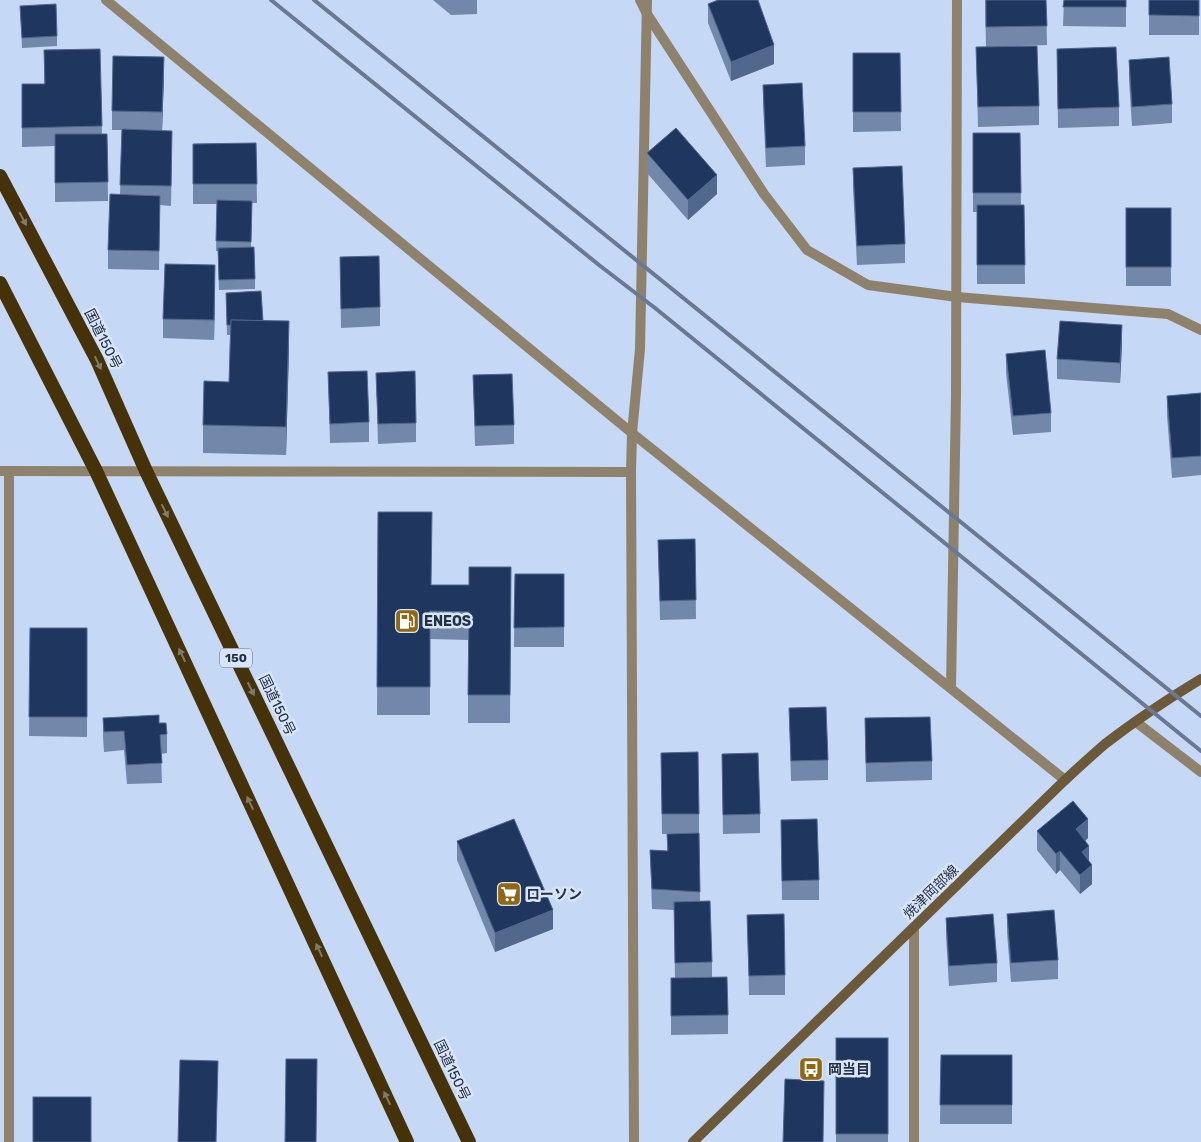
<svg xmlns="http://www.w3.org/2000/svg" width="1201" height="1142" font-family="Rubik,'Noto Sans JP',sans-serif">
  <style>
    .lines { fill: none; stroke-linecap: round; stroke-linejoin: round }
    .minor { stroke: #8f826d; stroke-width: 10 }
    .secondary { stroke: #6c593a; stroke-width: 10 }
    .trunk { stroke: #463209; stroke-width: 14 }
    .rail { stroke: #6a7991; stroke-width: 4 }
    .wall { fill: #7288aa }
    .shaded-wall { fill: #51678c }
    .building { fill: #1f375f; stroke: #51678c }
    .oneway { fill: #807a69 }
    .labels { text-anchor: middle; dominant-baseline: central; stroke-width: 5; stroke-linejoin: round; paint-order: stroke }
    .shield { fill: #d8e5f9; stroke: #5a667a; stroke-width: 1 }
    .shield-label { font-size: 12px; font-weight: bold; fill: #243043 }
    .street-label { font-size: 14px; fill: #243043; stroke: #d8e5f9 }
    .poi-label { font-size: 14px; font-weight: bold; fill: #243043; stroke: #d8e5f9; text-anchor: start }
  </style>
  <rect width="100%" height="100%" fill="#c5d8f6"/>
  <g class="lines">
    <g class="minor">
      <path d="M106,0L632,433L1065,780"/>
      <path d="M640,0L647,14L764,194L807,250L868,285L957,297L1168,314L1201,330"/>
      <path d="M0,471L631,472"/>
      <path d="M9,471V1142"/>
      <path d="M951,688L956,395L957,0"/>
      <path d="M1136,722L1201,772"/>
      <path d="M914,928V1142"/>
      <path d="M634,1142L631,472L632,433L640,349L647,0"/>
    </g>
    <path class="secondary" d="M693,1142L1065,780C1078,768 1091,756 1105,744C1136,720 1168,699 1201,679"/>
    <g class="trunk">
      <path d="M0,176L97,360L146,471L469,1142"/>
      <path d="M0,283L96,471L407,1142"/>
    </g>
    <g class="rail">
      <path d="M271,0L599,265L655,308L1201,751"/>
      <path d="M314,0L521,167L1201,716"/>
    </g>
  </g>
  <g class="wall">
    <path d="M433,0H477V14L451,15Z"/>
    <path d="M985,0H1046L1047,45L986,47Z"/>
    <path d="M1064,0H1126V27L1063,26Z"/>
    <rect x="1149" y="0" width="50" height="35"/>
    <path d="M708,4L774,64L731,81L708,23Z"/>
    <path d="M20,6L57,36V46L22,48Z"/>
    <path d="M976,47L1039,106V125L978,127Z"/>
    <path d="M100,49L102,134H107L108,201L55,202V146L22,147V84H44V50Z"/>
    <path d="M1057,49L1119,107V126L1058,128Z"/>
    <path d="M853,53H900L901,131L853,132Z"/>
    <path d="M1129,60L1172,104V123L1132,126L1129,80Z"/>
    <path d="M164,76L162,131L172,151L171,206L160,205L159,270L108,269V250L120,195L122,130H112V111Z"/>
    <path d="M763,85L805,146V165L766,167L763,104Z"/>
    <path d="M973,133H1020L1021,205H1024L1025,284H977V212H973Z"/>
    <path d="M256,143L257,203H252L251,247L255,279V289L219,290L218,251H216L217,204H193V144Z"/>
    <path d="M647,153L717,194L688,220L647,173Z"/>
    <path d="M853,168L905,244V263L857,265L853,188Z"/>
    <rect x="1126" y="208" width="45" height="78"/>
    <path d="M340,257L380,307V326L341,328Z"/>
    <path d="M215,285L214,340L163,338V319Z"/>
    <path d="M226,293L263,321L289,349L286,455L203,453V425L229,382L230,335H227Z"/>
    <path d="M1122,344L1120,383L1057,379V359Z"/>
    <path d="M1006,354L1051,413V432L1013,435L1006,373Z"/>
    <path d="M328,372L369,422V442L330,443Z"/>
    <path d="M376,373L416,423V442L378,444Z"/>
    <path d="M473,375L514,425V444L475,446Z"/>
    <path d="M1201,393V475L1172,478L1167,416V396Z"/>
    <path d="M378,512L431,585H469L511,567L510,723H468V640L430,639V715H377Z"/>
    <path d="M695,539L696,619L660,620L658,540Z"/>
    <path d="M515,574H564V647H514Z"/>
    <path d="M30,628H87V737L29,736Z"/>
    <path d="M789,708L828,760V780L791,781Z"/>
    <path d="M103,718L159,723L167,734V753L161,754L162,783L127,784L124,750L104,752L103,737Z"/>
    <path d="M865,718L932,761V780L866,782Z"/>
    <path d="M661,753L699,814V833L662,834Z"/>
    <path d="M722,754L760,814V833L723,834Z"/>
    <path d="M781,820L819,880V900H782Z"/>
    <path d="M1037,831L1088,838L1085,841L1092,884L1080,894L1060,870L1056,874L1037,850Z"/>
    <path d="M699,833L700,902L712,962V977L728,1015V1034L671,1035V978H675L674,910L652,909L650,850L667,851V834Z"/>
    <path d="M457,841L553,929L495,952L457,860Z"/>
    <path d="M1007,914L1058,960V979L1011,982L1007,933Z"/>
    <path d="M747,915L785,975V995H749Z"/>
    <path d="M946,918L997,963V982L949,986L946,937Z"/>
    <rect x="836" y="1038" width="52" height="104"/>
    <path d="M941,1055H1012V1124H940Z"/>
  </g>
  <g class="shaded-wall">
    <path d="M774,45V64L731,81V62Z"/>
    <path d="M164,57V76L162,131V112Z"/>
    <path d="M717,175V194L688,220V200Z"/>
    <path d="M215,265V285L214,340V320Z"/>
    <path d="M289,321V349L286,455V427Z"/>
    <path d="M1122,325V344L1120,383V363Z"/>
    <path d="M1088,819V838L1076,849V829Z"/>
    <path d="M1089,846V865L1082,852Z"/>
    <path d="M1060,851V870L1056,874V854Z"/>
    <path d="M1092,865V884L1080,894V875Z"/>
    <path d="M553,910V929L495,952V933Z"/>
  </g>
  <g class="building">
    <path d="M718,0H758L774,45L731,62L708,4Z"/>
    <path d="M986,0H1046L1047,26L986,27Z"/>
    <path d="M1064,0H1126V7H1063Z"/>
    <path d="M1149,0H1199V16L1149,15Z"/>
    <path d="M56,4L57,36L22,38L20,6Z"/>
    <path d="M1037,46L1039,106L978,107L976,47Z"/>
    <path d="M1116,47L1119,107L1058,109L1057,49Z"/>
    <path d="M100,49L102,126L22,128V84H45L44,50Z"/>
    <path d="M853,53H900L901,112H853Z"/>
    <path d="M113,56L164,57L162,112L112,111Z"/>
    <path d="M1169,57L1172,104L1132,107L1129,60Z"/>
    <path d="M802,83L805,146L766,148L763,85Z"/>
    <path d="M676,128L717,175L688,200L647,153Z"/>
    <path d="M122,129L172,131L171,186L120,185Z"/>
    <path d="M973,133H1020L1021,193H973Z"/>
    <path d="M55,134H107L108,182L55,183Z"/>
    <path d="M256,143L257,184H193V144Z"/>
    <path d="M902,166L905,244L857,246L853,168Z"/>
    <path d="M110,194L160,196L159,251L108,250Z"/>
    <path d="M217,200L252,201L251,242L216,241Z"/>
    <path d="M977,205H1024L1025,265H977Z"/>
    <rect x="1126" y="208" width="45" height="59"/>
    <path d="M254,247L255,279L219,280L218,248Z"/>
    <path d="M379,256L380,307L341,309L340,257Z"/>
    <path d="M165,264L215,265L214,320L163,319Z"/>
    <path d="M261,291L263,321L231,320V325H227L226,293Z"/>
    <path d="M231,320L289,321L286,427L203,425L204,381L229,382Z"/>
    <path d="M1060,321L1122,325L1120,363L1057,359Z"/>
    <path d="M1045,350L1051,413L1013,416L1006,354Z"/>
    <path d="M367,371L369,422L330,424L328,372Z"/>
    <path d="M415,371L416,423L378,424L376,373Z"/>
    <path d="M512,374L514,425L475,426L473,375Z"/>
    <path d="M1201,393V456L1172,458L1167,396Z"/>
    <path d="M378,512H432L431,585H469V567H511L510,695H468L469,612L430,611V687H377Z"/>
    <path d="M695,539L696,600L660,601L658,540Z"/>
    <path d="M515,574H564V627L514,628Z"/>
    <path d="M30,628H87V717H29Z"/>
    <path d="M826,707L828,760L791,761L789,708Z"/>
    <path d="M159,715V723H166L167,734L160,735L162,763L127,765L124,731L104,732L103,718Z"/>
    <path d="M930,717L932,761L866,763L865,718Z"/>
    <path d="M698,752L699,814H662L661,753Z"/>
    <path d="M758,753L760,814L723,815L722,754Z"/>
    <path d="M1073,801L1088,819L1076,829L1089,846L1082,852L1092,865L1080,875L1060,851L1056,854L1037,831Z"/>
    <path d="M514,819L553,910L495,933L457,841Z"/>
    <path d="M817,819L819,880L782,881L781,820Z"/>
    <path d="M699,833L700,892L652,889L650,850L668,851L667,834Z"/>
    <path d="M710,901L712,962L675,963L674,902Z"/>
    <path d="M1054,910L1058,960L1011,963L1007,914Z"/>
    <path d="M784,914L785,975L749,976L747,915Z"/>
    <path d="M993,914L997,963L949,966L946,918Z"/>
    <path d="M727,977L728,1015L671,1016V978Z"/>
    <rect x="836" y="1038" width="52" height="96"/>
    <path d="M941,1055H1012V1105H940Z"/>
    <path d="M286,1059H317L316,1142H285Z"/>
    <path d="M180,1060L218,1061L216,1142H178Z"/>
    <path d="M785,1079L824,1081L823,1142H783Z"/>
    <rect x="33" y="1097" width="58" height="45"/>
  </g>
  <defs><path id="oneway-solid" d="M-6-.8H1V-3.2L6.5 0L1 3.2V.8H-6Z" transform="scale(1.25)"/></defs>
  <g class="oneway">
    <use href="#oneway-solid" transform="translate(23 219) rotate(62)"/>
    <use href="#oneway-solid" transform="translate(98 363) rotate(65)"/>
    <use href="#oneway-solid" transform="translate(165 511) rotate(64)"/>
    <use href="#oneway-solid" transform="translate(182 655) rotate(-115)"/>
    <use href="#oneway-solid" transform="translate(251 689) rotate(64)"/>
    <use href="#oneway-solid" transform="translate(250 803) rotate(-115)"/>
    <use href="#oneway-solid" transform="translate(319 950) rotate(-115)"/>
    <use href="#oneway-solid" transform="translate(387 1098) rotate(-115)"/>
  </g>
  <defs>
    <symbol id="fuel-square" viewBox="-11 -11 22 22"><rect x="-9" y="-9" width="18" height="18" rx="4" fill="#916810" stroke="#d8e5f9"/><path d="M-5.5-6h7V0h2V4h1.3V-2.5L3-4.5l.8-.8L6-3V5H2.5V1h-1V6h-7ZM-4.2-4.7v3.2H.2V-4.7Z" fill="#fff"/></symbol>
    <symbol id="supermarket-square" viewBox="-11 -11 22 22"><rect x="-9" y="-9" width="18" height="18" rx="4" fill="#916810" stroke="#d8e5f9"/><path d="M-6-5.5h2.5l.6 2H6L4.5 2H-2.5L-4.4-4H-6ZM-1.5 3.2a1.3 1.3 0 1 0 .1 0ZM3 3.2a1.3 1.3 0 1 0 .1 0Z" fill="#fff"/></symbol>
    <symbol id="bus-square" viewBox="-11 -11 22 22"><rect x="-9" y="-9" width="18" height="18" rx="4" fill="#916810" stroke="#d8e5f9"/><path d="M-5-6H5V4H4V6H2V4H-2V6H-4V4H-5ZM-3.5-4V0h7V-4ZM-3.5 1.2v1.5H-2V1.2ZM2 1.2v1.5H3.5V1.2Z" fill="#fff"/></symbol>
  </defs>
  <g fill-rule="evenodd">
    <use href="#fuel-square" x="393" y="607" width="28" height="28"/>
    <use href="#supermarket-square" x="495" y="880" width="28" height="28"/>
    <use href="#bus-square" x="797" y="1055" width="28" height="28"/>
  </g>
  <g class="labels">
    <rect class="shield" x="220" y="648.5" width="32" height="19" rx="4"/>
    <g class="shield-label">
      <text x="236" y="658">150</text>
    </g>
    <g class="street-label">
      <text transform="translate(103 339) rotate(63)">国道150号</text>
      <text transform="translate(277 705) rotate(64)">国道150号</text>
      <text transform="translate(931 892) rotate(-44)">焼津岡部線</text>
      <text transform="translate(452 1070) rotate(64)">国道150号</text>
    </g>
    <g class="poi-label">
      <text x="424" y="621">ENEOS</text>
      <text x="526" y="894">ローソン</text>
      <text x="828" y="1069">岡当目</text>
    </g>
  </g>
</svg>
